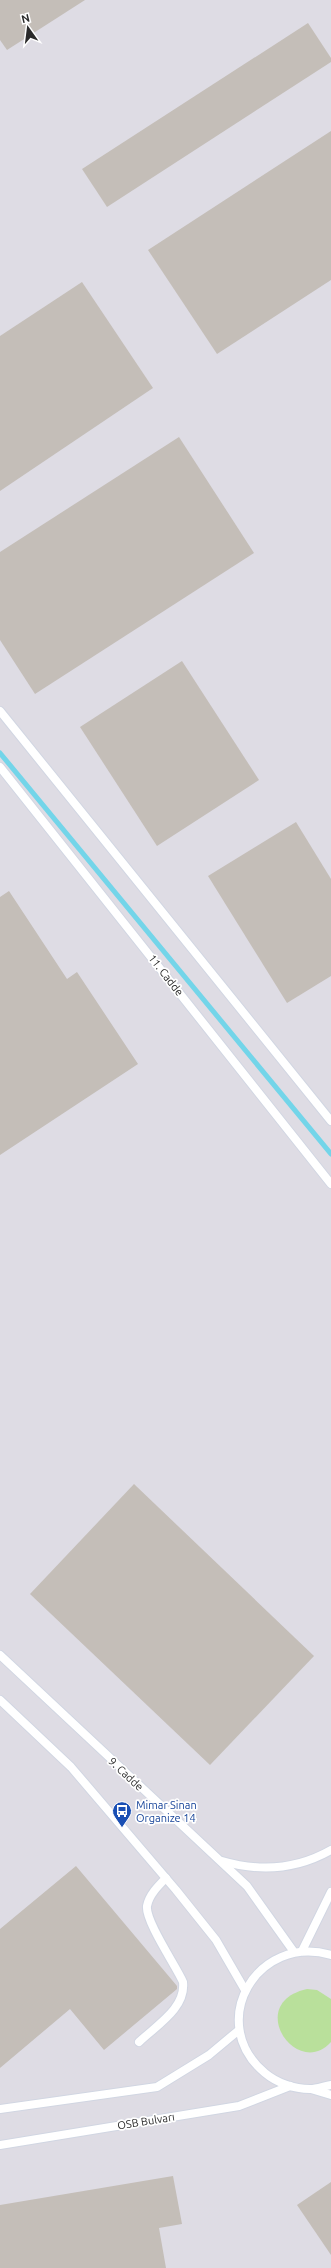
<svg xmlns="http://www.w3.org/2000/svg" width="331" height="2268" font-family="Ubuntu,sans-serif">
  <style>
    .industrial { fill: #dedce4 }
    .green { fill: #b9e09b }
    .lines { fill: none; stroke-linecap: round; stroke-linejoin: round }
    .stream { stroke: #73d5e9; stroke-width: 5 }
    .building { fill: #c4beb8 }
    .service-casing { stroke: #d1d6e2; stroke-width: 10 }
    .service { stroke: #fff; stroke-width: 8 }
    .labels { text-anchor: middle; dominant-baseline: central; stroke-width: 3.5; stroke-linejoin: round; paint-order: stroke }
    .street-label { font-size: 11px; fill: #2a2a2a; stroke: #fff }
    .transit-label { font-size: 11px; fill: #164399; stroke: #fff; text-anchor: start }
  </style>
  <rect width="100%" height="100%" fill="#ebe3dc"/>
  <rect class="industrial" x="0" y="0" width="331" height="2268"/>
  <path class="green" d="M307,1989L317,1990L331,1999V2042C297,2080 244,2003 307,1989Z"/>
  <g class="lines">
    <path class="stream" d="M0,753L331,1154"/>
  </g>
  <g class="building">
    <path d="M0,0H85L7,50L0,40Z"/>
    <path d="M308,23L331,58V62L107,207L82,169Z"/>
    <path d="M331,131V280L217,354L148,250Z"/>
    <path d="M82,282L153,388L0,491V336Z"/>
    <path d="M179,437L254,553L35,694L0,640V552Z"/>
    <path d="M182,661L259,780L157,846L80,727Z"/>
    <path d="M296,822L331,879V976L287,1003L208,876Z"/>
    <path d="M9,891L67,979L77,972L138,1064L0,1155V897Z"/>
    <path d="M134,1484L314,1656L210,1765L30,1594Z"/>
    <path d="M76,1866L177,1986V1989L104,2050L70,2009L0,2068V1929Z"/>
    <path d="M173,2176L182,2224L159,2228L166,2268H0V2205Z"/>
    <path d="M331,2182V2255L297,2205Z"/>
  </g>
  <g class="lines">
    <defs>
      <g id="service">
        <path d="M0,711L331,1121"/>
        <path d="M0,767L331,1184"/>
        <path d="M0,1655L247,1886L294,1952"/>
        <path d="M0,1700L71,1767L176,1890L216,1940L245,1990"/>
        <path d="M222,1861C260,1872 296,1870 331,1850"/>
        <path d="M302,1951L331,1892"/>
        <path d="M331,1955C257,1933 205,2023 265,2073C277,2083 294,2089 310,2089C317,2089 324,2086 331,2085"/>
        <path d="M139,2042C157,2025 186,2008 183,1982C176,1966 145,1921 147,1906C149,1895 158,1886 166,1878"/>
        <path d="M311,2089L331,2095"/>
        <path d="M0,2109L157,2087L209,2055L239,2030"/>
        <path d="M0,2145L239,2106L290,2086"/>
      </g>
    </defs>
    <use href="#service" class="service-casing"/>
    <use href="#service" class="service"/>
  </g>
  <defs>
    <symbol id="bus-pin" viewBox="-11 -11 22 30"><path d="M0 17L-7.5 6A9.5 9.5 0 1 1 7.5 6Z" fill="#1a4fb4" stroke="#fff"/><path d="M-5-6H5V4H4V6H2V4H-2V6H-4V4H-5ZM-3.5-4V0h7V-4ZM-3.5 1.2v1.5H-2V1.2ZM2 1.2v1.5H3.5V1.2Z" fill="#fff"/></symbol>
  </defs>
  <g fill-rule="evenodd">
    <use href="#bus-pin" x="111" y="1800" width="22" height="30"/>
  </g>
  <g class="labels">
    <g class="street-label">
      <text transform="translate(166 975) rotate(52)">11. Cadde</text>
      <text transform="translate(126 1774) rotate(43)">9. Cadde</text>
      <text transform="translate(146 2121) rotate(-9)">OSB Bulvarı</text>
    </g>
    <g class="transit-label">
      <text x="136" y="1805">Mimar Sinan<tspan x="136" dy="13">Organize 14</tspan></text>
    </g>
  </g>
  <g transform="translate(28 28) rotate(346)" stroke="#ffffff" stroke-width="3" paint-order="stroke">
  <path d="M0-3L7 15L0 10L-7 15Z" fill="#2a2a2a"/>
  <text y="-6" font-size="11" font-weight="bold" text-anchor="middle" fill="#2a2a2a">N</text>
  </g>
</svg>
